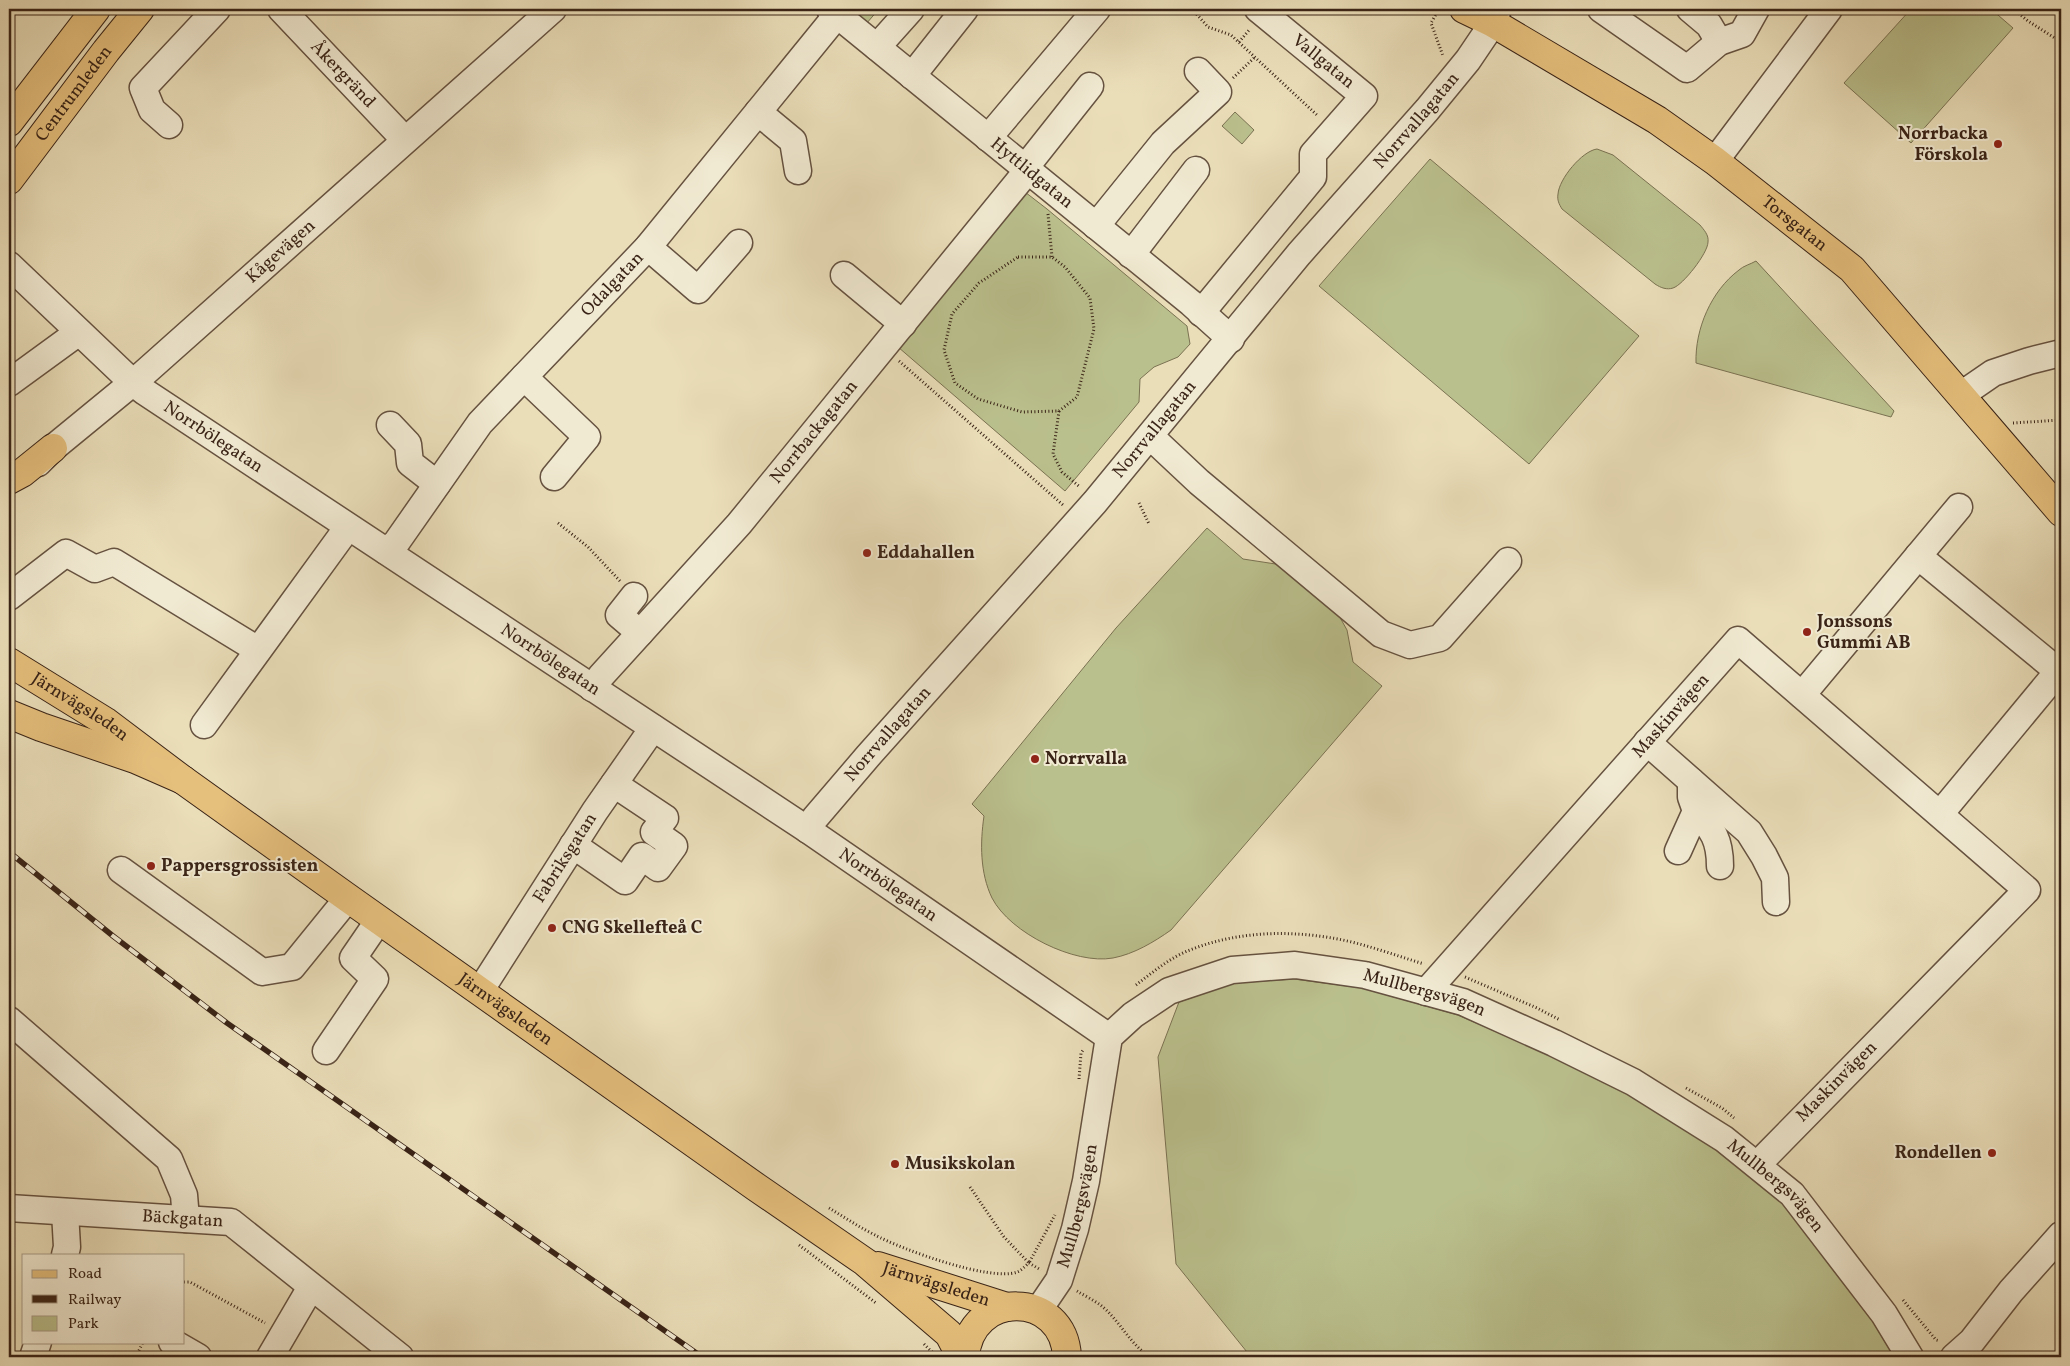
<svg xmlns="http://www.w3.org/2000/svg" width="2070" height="1366" font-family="Vollkorn,serif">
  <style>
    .green { fill: #bac08d; stroke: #7a7252 }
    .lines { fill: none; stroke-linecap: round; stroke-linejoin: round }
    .minor-casing { stroke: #665240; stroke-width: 29 }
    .major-casing { stroke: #3a2417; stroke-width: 30 }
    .highway-casing { stroke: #3a2417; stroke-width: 30 }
    .path { stroke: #3a2417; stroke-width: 3; stroke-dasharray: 1 2.5; stroke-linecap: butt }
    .minor { stroke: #f1ead2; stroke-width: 26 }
    .major { stroke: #e5bf7c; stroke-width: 28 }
    .highway { stroke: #e5bf7c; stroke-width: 28 }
    .rail-casing { stroke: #3a2417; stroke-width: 5.5 }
    .rail { stroke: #f1ead2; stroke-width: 4; stroke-dasharray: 11; stroke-linecap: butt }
    .poi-dot { fill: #8f2418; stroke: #f1ead2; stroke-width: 2 }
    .labels { text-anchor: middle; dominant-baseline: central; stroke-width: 4; stroke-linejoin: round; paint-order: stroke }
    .street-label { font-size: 18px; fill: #3a2417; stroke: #f1ead2 }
    .poi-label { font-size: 18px; font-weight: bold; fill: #3a2417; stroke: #f1ead2; text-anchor: start }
  </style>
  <rect width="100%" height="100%" fill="#eadeb9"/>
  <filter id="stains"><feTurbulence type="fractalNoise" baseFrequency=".004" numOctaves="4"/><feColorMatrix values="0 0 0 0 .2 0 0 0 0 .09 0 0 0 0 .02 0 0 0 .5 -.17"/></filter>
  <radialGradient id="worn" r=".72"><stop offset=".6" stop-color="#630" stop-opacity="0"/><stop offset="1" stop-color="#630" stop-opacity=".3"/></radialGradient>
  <g class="green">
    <path d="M849,9H879L866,24Z"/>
    <path d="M1911,9H1991L2013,28L1911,143L1844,83Z"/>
    <path d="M1235,112L1254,130L1242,144L1222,126Z"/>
    <path d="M1597,149L1613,155L1700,225C1704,230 1709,235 1708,242C1708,253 1683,285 1673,288C1667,290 1661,288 1655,284L1562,209C1559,204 1557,200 1558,194C1559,179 1582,151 1597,149Z"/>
    <path d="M1430,159L1639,336L1529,464L1319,286Z"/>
    <path d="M1025,192L1047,209L1187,326L1190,344L1178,357L1154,367L1140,379L1139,402L1065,491L898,347Z"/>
    <path d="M1756,261L1894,411L1891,417L1696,363C1695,329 1711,291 1739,270C1743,266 1751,264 1756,261Z"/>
    <path d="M1207,528L1243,559L1282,565L1333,605L1347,630L1353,662L1382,686L1171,930C1154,942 1134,954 1113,958C1075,965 1010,933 992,898C980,873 980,843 984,816L972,804L1116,628Z"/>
    <path d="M1294,979L1362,988L1458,1015L1549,1055L1627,1093L1716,1150L1782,1203L1873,1322L1894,1357H1251L1176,1264L1158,1057L1179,1002L1234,983Z"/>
  </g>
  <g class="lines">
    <defs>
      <g id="minor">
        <path id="s1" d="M281,9L405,140"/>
        <path id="s2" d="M830,9L1191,303L1231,339"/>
        <path d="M1601,9L1687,69L1719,42L1742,34L1756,9"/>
        <path d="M1690,9L1709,25L1719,42"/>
        <path d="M877,47L911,9"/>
        <path d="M912,76L965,9"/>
        <path d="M758,112L793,141L798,171"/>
        <path d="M169,125L152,110L143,88L217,9"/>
        <path d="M988,138L1097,9"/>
        <path d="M1715,161L1829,9"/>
        <path d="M1025,168L1090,86"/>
        <path d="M1096,226L1163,143L1218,92L1198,71"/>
        <path d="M648,247L698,290L739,243"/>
        <path d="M1131,255L1196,170"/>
        <path id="s3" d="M9,265L132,382L145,392L808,830L1109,1037"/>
        <path d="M844,275L903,324"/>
        <path d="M1201,313L1313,177V154L1364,96L1258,9"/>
        <path d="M524,377L587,437L554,477"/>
        <path d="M9,383L79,332"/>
        <path d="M1961,395L1993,373L2029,361L2061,353"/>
        <path d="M390,425L408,444L410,463L437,484"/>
        <path d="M1150,436L1199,482L1381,634L1410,645L1440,638L1508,561"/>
        <path id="s4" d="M38,463L53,448L142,375L553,9"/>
        <path id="s5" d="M386,551L396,543L480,423L648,247L837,15"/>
        <path d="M1918,556L2058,671"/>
        <path d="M634,596L619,615L640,633"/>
        <path d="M9,597L66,553L95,569L114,562L258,650"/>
        <path id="s6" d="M592,688L601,676L739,524L1028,170"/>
        <path d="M1802,695L1959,507"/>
        <path d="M204,725L348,527"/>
        <path d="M1647,742L1749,832L1764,856L1775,878L1776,902"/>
        <path d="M1696,811C1713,830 1720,840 1720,866"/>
        <path d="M1940,814L2061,668"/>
        <path id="s7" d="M808,830L815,818L868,756L1095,502L1299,254L1427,110L1468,60L1493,23L1498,9"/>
        <path d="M573,845L625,881L642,856L658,868L674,846L654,832L665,818L614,784"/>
        <path d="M1678,851L1696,811L1691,797V781"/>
        <path d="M121,870L262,972L292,967L348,898"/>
        <path id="s8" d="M480,991L595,811L653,728"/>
        <path id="s9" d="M1426,992L1738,640L2027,890L1757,1165"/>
        <path d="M9,1020L169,1159L184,1195L186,1219"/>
        <path d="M326,1051L375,979L353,958L379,920"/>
        <path id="s10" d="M9,1208L231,1222L400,1357"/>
        <path d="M65,1255L67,1247L65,1212"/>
        <path id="s11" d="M1038,1311L1059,1280L1075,1229L1086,1181L1109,1037L1133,1015L1169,991L1232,970L1295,965L1365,975L1463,1002L1554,1043L1633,1082L1724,1139L1792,1194L1884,1314L1910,1357"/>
        <path d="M172,1342L198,1357"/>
        <path d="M33,1357L38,1342"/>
        <path d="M270,1357L311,1287"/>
        <path d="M1954,1357L1972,1341L2011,1291L2061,1235"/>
      </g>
      <g id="major">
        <path id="s12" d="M1464,9L1493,23L1657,120L1715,161L1852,269L2061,512"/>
        <path id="s13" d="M9,662L106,722L183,780L348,898L756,1187L865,1262L949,1334L961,1357"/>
        <path id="s14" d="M878,1266L1007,1307"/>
        <path d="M965,1357C970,1289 1064,1290 1067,1357"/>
      </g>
      <g id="highway">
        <path d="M9,122L96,9"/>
        <path id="s15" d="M9,180L106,51L140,9"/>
        <path d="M9,480L22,473L53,448"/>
        <path d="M9,714L41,727L135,759L183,780"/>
      </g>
    </defs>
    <use href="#minor" class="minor-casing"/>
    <use href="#major" class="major-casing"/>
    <use href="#highway" class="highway-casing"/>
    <g class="path">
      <path d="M1192,9L1208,27L1231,35L1318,116"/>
      <path d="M1439,9L1431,23L1443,56"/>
      <path d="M2013,9L2028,21L2061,42"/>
      <path d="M1239,42L1250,29"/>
      <path d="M1233,78L1255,57"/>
      <path d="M1048,214L1052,257"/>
      <path d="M1018,257H1052L1065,267L1090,298L1094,329L1077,397L1059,411L1022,412L978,399L955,383L944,350L952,314L979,283Z"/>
      <path d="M899,361L1063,505"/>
      <path d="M1059,411L1053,454L1062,472L1080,487"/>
      <path d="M2013,423L2061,420"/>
      <path d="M1139,503L1149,524"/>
      <path d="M558,523L588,547L620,581"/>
      <path d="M1465,977L1537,1008L1560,1020"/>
      <path d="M1136,985C1153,972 1171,957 1190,950C1235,932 1285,930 1332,938C1363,943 1394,955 1424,964"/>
      <path d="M1079,1079L1081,1053L1084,1049"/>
      <path d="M1686,1088L1722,1108L1734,1118"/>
      <path d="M970,1187L1004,1237L1029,1263L1055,1215"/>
      <path d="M829,1208C844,1217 859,1227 875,1235C901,1249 990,1282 1017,1272C1021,1271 1025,1266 1029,1263L1041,1270"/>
      <path d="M799,1245L876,1303"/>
      <path d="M184,1282H190L265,1323"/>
      <path d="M1077,1291C1085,1296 1096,1301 1104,1308C1121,1323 1130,1344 1150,1357"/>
      <path d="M1903,1300L1936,1340L1940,1341"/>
      <path d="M924,1344L934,1354"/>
      <path d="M136,1357L143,1342"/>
    </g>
    <use href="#minor" class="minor"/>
    <use href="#major" class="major"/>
    <use href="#highway" class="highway"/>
    <defs>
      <path id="rail" d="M9,852L113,936L227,1023L702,1357"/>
    </defs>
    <use href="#rail" class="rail-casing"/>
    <use href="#rail" class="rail"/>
  </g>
  <g class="poi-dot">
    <circle cx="1998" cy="144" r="5"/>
    <circle cx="867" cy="553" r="5"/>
    <circle cx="1807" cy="632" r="5"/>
    <circle cx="1035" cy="759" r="5"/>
    <circle cx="151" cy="866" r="5"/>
    <circle cx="552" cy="928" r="5"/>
    <circle cx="1992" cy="1153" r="5"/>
    <circle cx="895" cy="1164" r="5"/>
  </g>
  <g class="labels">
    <g class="street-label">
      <text transform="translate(1323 62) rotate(39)">Vallgatan</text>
      <text stroke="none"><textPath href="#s1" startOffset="90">Åkergränd</textPath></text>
      <text stroke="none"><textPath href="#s15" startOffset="108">Centrumleden</textPath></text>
      <text stroke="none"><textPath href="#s7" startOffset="935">Norrvallagatan</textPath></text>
      <text stroke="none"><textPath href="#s2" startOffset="260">Hyttlidgatan</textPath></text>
      <text stroke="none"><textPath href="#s12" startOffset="395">Torsgatan</textPath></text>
      <text stroke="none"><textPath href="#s4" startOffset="322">Kågevägen</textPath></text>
      <text stroke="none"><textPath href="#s5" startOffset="351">Odalgatan</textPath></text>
      <text stroke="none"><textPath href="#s7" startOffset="530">Norrvallagatan</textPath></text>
      <text stroke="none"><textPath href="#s6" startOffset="339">Norrbackagatan</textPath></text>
      <text stroke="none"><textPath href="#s3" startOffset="268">Norrbölegatan</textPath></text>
      <text stroke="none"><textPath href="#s3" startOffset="672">Norrbölegatan</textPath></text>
      <text stroke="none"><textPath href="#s13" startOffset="84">Järnvägsleden</textPath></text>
      <text stroke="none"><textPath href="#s9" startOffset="369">Maskinvägen</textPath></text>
      <text stroke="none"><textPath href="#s7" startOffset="125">Norrvallagatan</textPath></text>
      <text stroke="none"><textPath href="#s8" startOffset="158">Fabriksgatan</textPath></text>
      <text stroke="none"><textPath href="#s3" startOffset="1078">Norrbölegatan</textPath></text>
      <text stroke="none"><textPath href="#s11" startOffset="624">Mullbergsvägen</textPath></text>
      <text stroke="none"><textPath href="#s13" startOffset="606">Järnvägsleden</textPath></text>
      <text transform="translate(1837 1082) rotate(-45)">Maskinvägen</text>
      <text stroke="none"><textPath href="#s11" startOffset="1029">Mullbergsvägen</textPath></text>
      <text stroke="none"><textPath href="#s11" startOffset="114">Mullbergsvägen</textPath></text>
      <text stroke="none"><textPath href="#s10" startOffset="174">Bäckgatan</textPath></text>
      <text stroke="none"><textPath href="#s14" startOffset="61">Järnvägsleden</textPath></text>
    </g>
    <g class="poi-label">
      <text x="1988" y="134" text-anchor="end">Norrbacka<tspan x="1988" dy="21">Förskola</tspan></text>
      <text x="877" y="553">Eddahallen</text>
      <text x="1817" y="622">Jonssons<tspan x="1817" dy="21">Gummi AB</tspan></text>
      <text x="1045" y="759">Norrvalla</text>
      <text x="161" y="866">Pappersgrossisten</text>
      <text x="562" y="928">CNG Skellefteå C</text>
      <text x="1982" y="1153" text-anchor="end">Rondellen</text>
      <text x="905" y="1164">Musikskolan</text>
    </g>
  </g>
  <rect width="2070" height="1366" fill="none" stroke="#eadeb9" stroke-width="30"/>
  <rect x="10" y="10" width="2050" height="1346" fill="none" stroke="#3a2417" stroke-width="2.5"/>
  <rect x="15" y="15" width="2040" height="1336" fill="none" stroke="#3a2417"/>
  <rect x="22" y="1254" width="162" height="90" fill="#f1ead2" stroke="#a89b87"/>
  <rect x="32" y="1270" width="25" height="8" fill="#e5bf7c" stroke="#a89b87"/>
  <text x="68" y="1278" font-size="15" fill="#3a2417">Road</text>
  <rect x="32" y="1295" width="25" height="8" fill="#3a2417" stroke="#a89b87"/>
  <text x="68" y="1304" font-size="15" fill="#3a2417">Railway</text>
  <rect x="32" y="1316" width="25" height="15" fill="#bac08d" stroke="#a89b87"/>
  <text x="68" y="1328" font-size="15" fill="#3a2417">Park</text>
  <rect width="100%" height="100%" filter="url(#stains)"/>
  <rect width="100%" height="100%" fill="url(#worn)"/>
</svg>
